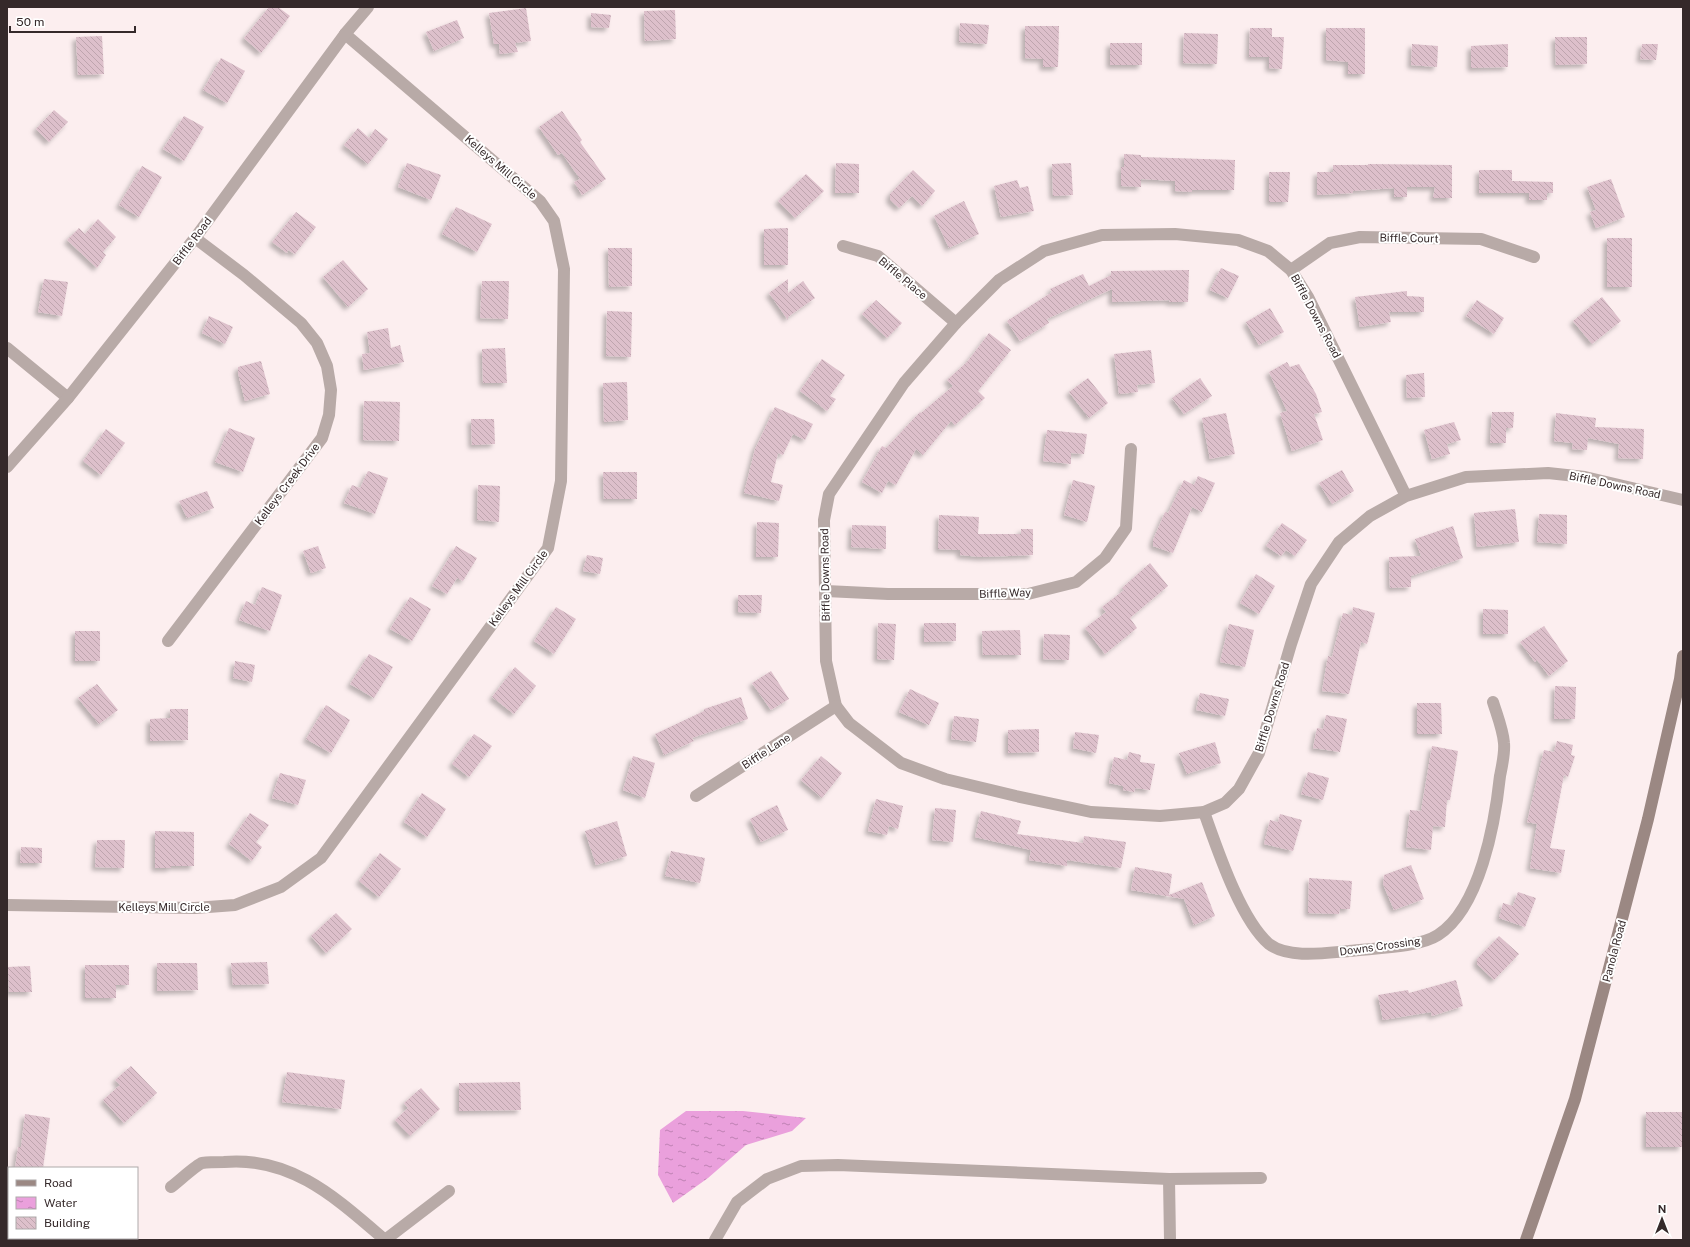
<svg xmlns="http://www.w3.org/2000/svg" width="1690" height="1247" font-family="'Public Sans',sans-serif">
  <style>
    .water { fill: url(#water-ripples) }
    .building { fill: url(#building-back-hatch); filter: url(#shadow) }
    .lines { fill: none; stroke-linecap: round; stroke-linejoin: round }
    .minor { stroke: #b8aaa7; stroke-width: 12 }
    .tertiary { stroke: #b8aaa7; stroke-width: 12 }
    .secondary { stroke: #9b8883; stroke-width: 12 }
    .labels { text-anchor: middle; dominant-baseline: central; stroke-width: 4; stroke-linejoin: round; paint-order: stroke }
    .street-label { font-size: 11px; fill: #35292a; stroke: #fff }
  </style>
  <defs>
    <pattern id="water-ripples" width="26" height="14" patternUnits="userSpaceOnUse"><rect width="26" height="14" fill="#eaa0dc"/><path d="M2 4q2-2 4 0t4 0M15 11q2-2 4 0t4 0" fill="none" stroke="#be82b3"/></pattern>
    <pattern id="building-back-hatch" width="6" height="6" patternUnits="userSpaceOnUse"><rect width="6" height="6" fill="#ddc0cb"/><path d="M-1 5l2 2M0 0l6 6M5-1l2 2" fill="none" stroke="#bea5ae"/></pattern>
    <filter id="shadow"><feDropShadow dx="-3.5" dy="3.5" stdDeviation="2" flood-color="#0004"/></filter>
  </defs>
  <rect width="100%" height="100%" fill="#fceeef"/>
  <path class="water" d="M686,1111H743L806,1118L792,1131L746,1145L708,1178L673,1203L658,1175L660,1130Z"/>
  <g class="building">
    <path d="M269,7H278L290,16L261,53L244,38Z"/>
    <path d="M526,8L531,41L515,43L518,52L500,54L499,44H494L489,13Z"/>
    <path d="M675,10L676,39L645,41L644,11Z"/>
    <path d="M591,13L611,15L609,28L591,27Z"/>
    <path d="M457,20L464,38L434,51L426,32Z"/>
    <path d="M960,23L989,25L987,44L959,42Z"/>
    <path d="M1025,26H1059L1058,67H1043V59L1025,58Z"/>
    <path d="M1250,28H1272V37H1284L1282,69L1269,68V57H1249Z"/>
    <path d="M1326,28H1365V74H1348V62L1326,60Z"/>
    <path d="M1184,33L1218,34L1217,64L1183,63Z"/>
    <path d="M102,36L104,74L78,75L76,37Z"/>
    <path d="M1555,37H1587V64L1556,65Z"/>
    <rect x="1110" y="43" width="32" height="22"/>
    <path d="M1412,44L1438,46L1437,67L1411,65Z"/>
    <path d="M1508,44V67L1471,68V46Z"/>
    <path d="M1642,44H1658L1656,60L1640,59Z"/>
    <path d="M221,58L245,71L227,103L203,90Z"/>
    <path d="M54,110L68,122L49,142L36,129Z"/>
    <path d="M562,111L582,140L580,142L606,179L582,195L574,182L580,179L562,153L558,155L539,127Z"/>
    <path d="M184,116L204,127L184,161L163,149Z"/>
    <path d="M358,128L369,138L375,129L388,139L368,164L344,145Z"/>
    <path d="M1124,154L1141,155V157L1235,160L1234,190H1192V192L1175,191V181L1141,179V187L1121,186V167H1124Z"/>
    <path d="M407,163L441,175L431,200L398,187Z"/>
    <path d="M836,163L859,164V193H835Z"/>
    <path d="M1071,163L1073,195L1053,196L1052,164Z"/>
    <path d="M1368,164L1452,165V198H1433L1435,187H1407V197H1394V188L1353,191V193L1317,195V172H1333V165H1368Z"/>
    <path d="M142,166L162,177L139,217L119,205Z"/>
    <path d="M913,170L935,191L922,206L912,196L899,208L890,200V194Z"/>
    <path d="M1479,170H1512V181L1553,182V193H1547V200H1529V193H1479Z"/>
    <path d="M1269,172H1290L1288,202H1269Z"/>
    <path d="M806,174L824,191L795,218L778,201Z"/>
    <path d="M1611,179L1625,217L1596,228L1590,212L1596,210L1587,187Z"/>
    <path d="M1017,180L1020,188L1028,186L1034,211L1001,217L994,186Z"/>
    <path d="M964,201L979,234L949,248L934,216Z"/>
    <path d="M456,207L492,224L477,252L442,234Z"/>
    <path d="M296,212L316,227L295,254L288,250L287,253L272,242Z"/>
    <path d="M98,219L116,237L103,252L106,255L97,268L67,240L79,228L85,234Z"/>
    <path d="M788,228V265H764V229Z"/>
    <rect x="1607" y="238" width="25" height="49"/>
    <path d="M608,248H632V286L609,287Z"/>
    <path d="M343,260L368,289L348,307L323,277Z"/>
    <path d="M1221,268L1239,276L1228,298L1210,290Z"/>
    <path d="M1189,270L1188,302H1169L1170,300L1112,302V289L1047,319L1049,323L1020,341L1007,321L1052,292L1050,289L1083,274L1089,286L1111,275V271Z"/>
    <path d="M44,279L68,282L62,316L38,312Z"/>
    <path d="M788,279V293L803,281L815,298L788,317V320L769,293Z"/>
    <path d="M482,281H509L508,319L480,318Z"/>
    <path d="M1407,291V296L1424,297V312H1389L1391,322L1360,327L1355,297Z"/>
    <path d="M1602,297L1621,321L1592,344L1573,321Z"/>
    <path d="M876,300L902,323L887,338L862,314Z"/>
    <path d="M1477,300L1504,318L1494,334L1466,316Z"/>
    <path d="M1270,308L1284,332L1259,345L1246,322Z"/>
    <path d="M607,311L632,312L631,357L606,356Z"/>
    <path d="M209,316L233,327L225,344L202,333Z"/>
    <path d="M388,328L391,348L400,345L404,362L364,370L362,354L370,353L367,332Z"/>
    <path d="M989,333L1011,350L978,391L985,398L955,425L951,421L923,455L916,449L896,485L888,481L882,493L862,482L882,446L886,448L920,412L921,413L953,386L947,380L967,362Z"/>
    <path d="M505,348L507,383H483L482,349Z"/>
    <path d="M1151,350L1155,383L1137,385L1138,392L1119,394L1114,354Z"/>
    <path d="M822,359L845,375L830,396L836,399L827,411L800,391Z"/>
    <path d="M261,361L270,394L245,401L238,373V367Z"/>
    <path d="M1287,362L1290,367L1299,364L1316,394L1322,412L1314,414L1323,440L1292,451L1280,413L1287,411L1269,372Z"/>
    <path d="M1424,373L1425,397L1407,398L1406,375Z"/>
    <path d="M1088,378L1108,403L1089,418L1069,392Z"/>
    <path d="M1200,378L1212,396L1184,414L1172,398Z"/>
    <path d="M627,382L628,420L604,422L603,383Z"/>
    <path d="M364,401L400,402L399,441L363,440Z"/>
    <path d="M775,407L813,424L805,440L793,434L783,455L778,453L771,482L783,485L779,501L744,493L755,449Z"/>
    <path d="M1492,412H1514L1513,428H1506V443H1490Z"/>
    <path d="M1226,413L1235,454L1210,459L1202,418Z"/>
    <path d="M1556,413L1596,418L1595,427L1644,429L1643,459L1618,458L1619,444L1588,438L1587,450L1572,449L1573,443L1554,441Z"/>
    <path d="M471,419H494L495,444L472,445Z"/>
    <path d="M1454,422L1461,440L1447,444L1450,454L1432,459L1424,430Z"/>
    <path d="M229,428L255,438L243,472L215,462Z"/>
    <path d="M106,429L125,443L101,475L83,461Z"/>
    <path d="M1047,430L1087,434L1084,454L1071,453V464L1043,461Z"/>
    <path d="M1342,470L1354,491L1332,504L1319,483Z"/>
    <path d="M368,471L388,478L375,514L344,503L352,485L360,488Z"/>
    <path d="M603,472H637V499H604Z"/>
    <path d="M1198,476L1215,483L1202,512L1192,507L1173,553L1153,546V540L1165,512L1168,513L1184,480L1194,485Z"/>
    <path d="M1073,480L1095,486L1087,522L1064,515Z"/>
    <path d="M478,485L500,486L499,522L477,520Z"/>
    <path d="M207,491L214,508L187,518L179,501Z"/>
    <path d="M1515,509L1519,542L1477,547L1474,513Z"/>
    <path d="M1539,514L1567,515V544L1537,542Z"/>
    <path d="M939,515L979,517L978,534H1021V529H1033V555L981,557L960,555V550L938,549Z"/>
    <path d="M757,522L779,523L778,557H756Z"/>
    <path d="M1282,523L1307,540L1295,556L1286,550L1281,556L1266,546Z"/>
    <path d="M852,525L886,526V549L851,547Z"/>
    <path d="M1453,526L1463,558L1411,576V587L1390,588L1389,557L1421,556L1415,539Z"/>
    <path d="M318,546L326,568L311,573L303,551Z"/>
    <path d="M456,546L477,558L463,581L457,578L447,594L432,586Z"/>
    <path d="M587,555L603,558L600,574L583,571Z"/>
    <path d="M1150,563L1168,586L1130,618L1137,628L1105,654L1085,628L1106,612L1102,607L1124,590L1122,588Z"/>
    <path d="M1256,574L1275,586L1259,614L1240,603Z"/>
    <path d="M262,587L282,595L270,631L239,620L246,601L255,605Z"/>
    <path d="M738,595H762L761,613L738,612Z"/>
    <path d="M410,597L431,609L412,641L390,629Z"/>
    <path d="M556,607L576,619L554,654L534,641Z"/>
    <path d="M1353,607L1375,613L1367,644L1361,642L1349,694L1322,691L1328,656L1332,657L1343,613L1352,615Z"/>
    <path d="M1483,609L1508,610V634H1483Z"/>
    <path d="M878,623L896,624L894,660L877,659Z"/>
    <path d="M924,623H956V641L924,642Z"/>
    <path d="M1229,624L1254,630L1245,667L1220,662Z"/>
    <path d="M1544,626L1568,661L1549,676L1537,660L1535,662L1520,642Z"/>
    <path d="M1020,630L1021,655H983L982,631Z"/>
    <rect x="75" y="631" width="25" height="30"/>
    <path d="M1044,634L1070,635L1069,660L1043,659Z"/>
    <path d="M369,654L393,667L374,698L350,684Z"/>
    <path d="M235,661L255,665L252,682L233,678Z"/>
    <path d="M515,667L536,686L514,714L492,697Z"/>
    <path d="M771,671L789,699L771,710L752,683Z"/>
    <path d="M97,684L118,710L99,724L78,698Z"/>
    <path d="M1555,686L1576,687L1575,719H1554Z"/>
    <path d="M910,689L939,703L929,725L899,712Z"/>
    <path d="M1200,693L1229,699L1225,716L1196,710Z"/>
    <path d="M741,697L748,719L692,738L694,741L664,755L655,734L704,711V709Z"/>
    <path d="M1417,703H1441L1442,734H1417Z"/>
    <path d="M326,705L350,720L331,753L306,739Z"/>
    <path d="M170,709H188V740L150,741V719L170,718Z"/>
    <path d="M1326,715L1347,719L1340,752L1313,748L1317,728L1323,729Z"/>
    <path d="M954,716L979,719L976,742L951,739Z"/>
    <path d="M1039,729V752L1008,753V730Z"/>
    <path d="M1075,732L1099,735L1096,753L1073,748Z"/>
    <path d="M474,734L492,746L469,777L452,764Z"/>
    <path d="M1557,741L1573,745L1571,755L1575,756L1568,777L1564,775L1550,848L1565,850L1561,873L1530,868L1537,824L1527,822L1544,750L1554,752Z"/>
    <path d="M1215,742L1221,763L1187,774L1179,753Z"/>
    <path d="M1432,746L1458,751L1450,800H1447L1445,827L1433,826L1431,850L1406,847L1410,810L1421,811Z"/>
    <path d="M1129,752L1141,755L1140,762L1155,764L1150,790L1135,788L1134,792L1123,790V786L1109,783L1114,757L1127,760Z"/>
    <path d="M633,756L655,763L645,798L623,790Z"/>
    <path d="M821,756L842,773L822,798L801,780Z"/>
    <path d="M1308,772L1329,778L1323,800L1301,794Z"/>
    <path d="M280,773L306,780L298,805L272,798Z"/>
    <path d="M422,793L446,809L427,837L404,822Z"/>
    <path d="M876,799L903,806L898,829L889,826L887,835L868,831Z"/>
    <path d="M777,805L788,830L761,842L750,819Z"/>
    <path d="M935,808L956,810L953,842L932,840Z"/>
    <path d="M981,811L1021,821L1017,834L1083,843L1084,836L1126,842L1121,868L1067,860V866L1029,860L1031,850L975,837Z"/>
    <path d="M250,813L269,825L256,842L262,847L252,861L229,844Z"/>
    <path d="M1280,814L1302,820L1293,851L1264,844L1270,820L1278,822Z"/>
    <path d="M617,821L627,856L596,865L585,831Z"/>
    <path d="M155,831L194,832V866H171V868H155Z"/>
    <path d="M97,840H125L124,868L95,867Z"/>
    <path d="M21,847L42,848V863H20Z"/>
    <path d="M671,851L705,858L700,883L665,876Z"/>
    <path d="M380,853L401,869L379,897L359,881Z"/>
    <path d="M1411,865L1424,899L1394,910L1383,884L1384,875Z"/>
    <path d="M1135,867L1172,874L1169,895L1202,882L1215,916L1194,925L1184,899L1131,890Z"/>
    <path d="M1309,878L1352,881L1350,909H1340L1339,914L1308,913Z"/>
    <path d="M1518,892L1536,898L1525,927L1499,918L1503,903L1513,906Z"/>
    <path d="M336,913L352,929L326,953L311,936Z"/>
    <path d="M1499,936L1519,954L1494,980L1477,964V959Z"/>
    <path d="M267,962L269,984L233,985L231,963Z"/>
    <path d="M157,963H197L198,990L157,991Z"/>
    <path d="M85,965H129V985H116V998H85Z"/>
    <path d="M30,966L32,992H9L8,967Z"/>
    <path d="M1456,980L1463,1006L1432,1016L1431,1012L1383,1020L1378,995L1408,990L1409,993Z"/>
    <path d="M131,1066L157,1093L124,1123L103,1100L120,1085L115,1080Z"/>
    <path d="M287,1072L345,1080L341,1109L282,1102Z"/>
    <path d="M520,1082L521,1110L459,1111V1083Z"/>
    <path d="M421,1088L440,1109L410,1136L395,1120L408,1108L404,1103Z"/>
    <rect x="1646" y="1112" width="36" height="35"/>
    <path d="M25,1114L50,1118L43,1168H15L18,1147H21Z"/>
  </g>
  <g class="lines">
    <g class="minor">
      <path d="M843,246L878,256L956,323"/>
      <path d="M1291,270L1330,243L1360,237L1481,239L1534,257"/>
      <path d="M7,348L68,398"/>
      <path d="M1406,496L1308,297L1291,270L1268,251L1238,240L1175,234L1102,235L1044,251L999,280L956,323L904,383L829,494L824,520L826,661L836,706L849,723L901,763L945,779L1016,796L1091,812L1160,816L1204,812L1225,803L1239,789L1259,753L1291,644L1311,584L1339,542L1370,516L1406,496L1466,477L1548,473L1585,477L1683,500"/>
      <path d="M826,591L888,594H1028L1076,582L1105,558L1126,528L1131,449"/>
      <path d="M168,641L322,438L329,415L331,390L327,366L317,343L301,323L244,275L195,238"/>
      <path d="M696,796L836,706"/>
      <path d="M1204,812C1217,848 1240,919 1269,944C1289,959 1325,953 1349,951C1373,948 1418,948 1438,935C1480,908 1495,823 1500,776C1502,766 1505,753 1504,743C1503,730 1497,715 1493,702"/>
      <path d="M7,905L195,908L235,905L281,887L321,858L548,548L561,481L564,269L554,221L540,201L345,34"/>
      <path d="M1169,1179L1170,1240"/>
      <path d="M171,1187C178,1182 196,1165 202,1163C209,1162 217,1162 224,1162C292,1156 337,1199 385,1240L449,1191"/>
      <path d="M715,1240L737,1202L767,1179L801,1166L838,1165L1169,1179L1261,1178"/>
    </g>
    <path class="tertiary" d="M7,467L68,398L195,238L345,34L368,7"/>
    <path class="secondary" d="M1526,1240L1575,1099L1648,819L1680,679L1683,656"/>
  </g>
  <g class="labels">
    <g class="street-label">
      <text transform="translate(501 167) rotate(41)">Kelleys Mill Circle</text>
      <text transform="translate(1409 238) rotate(1)">Biffle Court</text>
      <text transform="translate(192 241) rotate(-53)">Biffle Road</text>
      <text transform="translate(903 278) rotate(40)">Biffle Place</text>
      <text transform="translate(1316 316) rotate(62)">Biffle Downs Road</text>
      <text transform="translate(287 484) rotate(-53)">Kelleys Creek Drive</text>
      <text transform="translate(1615 485) rotate(12)">Biffle Downs Road</text>
      <text transform="translate(825 575) rotate(-91)">Biffle Downs Road</text>
      <text transform="translate(518 588) rotate(-54)">Kelleys Mill Circle</text>
      <text transform="translate(1005 593) rotate(-2)">Biffle Way</text>
      <text transform="translate(1272 707) rotate(-73)">Biffle Downs Road</text>
      <text transform="translate(766 751) rotate(-33)">Biffle Lane</text>
      <text x="164" y="907">Kelleys Mill Circle</text>
      <text transform="translate(1380 946) rotate(-8)">Downs Crossing</text>
      <text transform="translate(1614 951) rotate(-75)">Panola Road</text>
    </g>
  </g>
  <rect width="1690" height="1247" fill="none" stroke="#35292a" stroke-width="16"/>
  <rect x="8" y="1167" width="130" height="72" fill="#ffffff" stroke="#aea9aa"/>
  <rect x="16" y="1180" width="20" height="6" fill="#9b8883" stroke="#aea9aa"/>
  <text x="44" y="1187" font-size="12" fill="#35292a">Road</text>
  <rect x="16" y="1197" width="20" height="12" fill="url(#water-ripples)" stroke="#aea9aa"/>
  <text x="44" y="1207" font-size="12" fill="#35292a">Water</text>
  <rect x="16" y="1217" width="20" height="12" fill="url(#building-back-hatch)" stroke="#aea9aa"/>
  <text x="44" y="1227" font-size="12" fill="#35292a">Building</text>
  <g transform="translate(1662 1219)" stroke="#ffffff" stroke-width="3" paint-order="stroke">
  <path d="M0-3L7 15L0 10L-7 15Z" fill="#35292a"/>
  <text y="-6" font-size="11" font-weight="bold" text-anchor="middle" fill="#35292a">N</text>
  </g>
  <path d="M10 26v6h125v-6" fill="none" stroke="#35292a" stroke-width="2"/>
  <text x="16" y="26" font-size="12" fill="#35292a" stroke="#ffffff" stroke-width="3" paint-order="stroke">50 m</text>
</svg>
